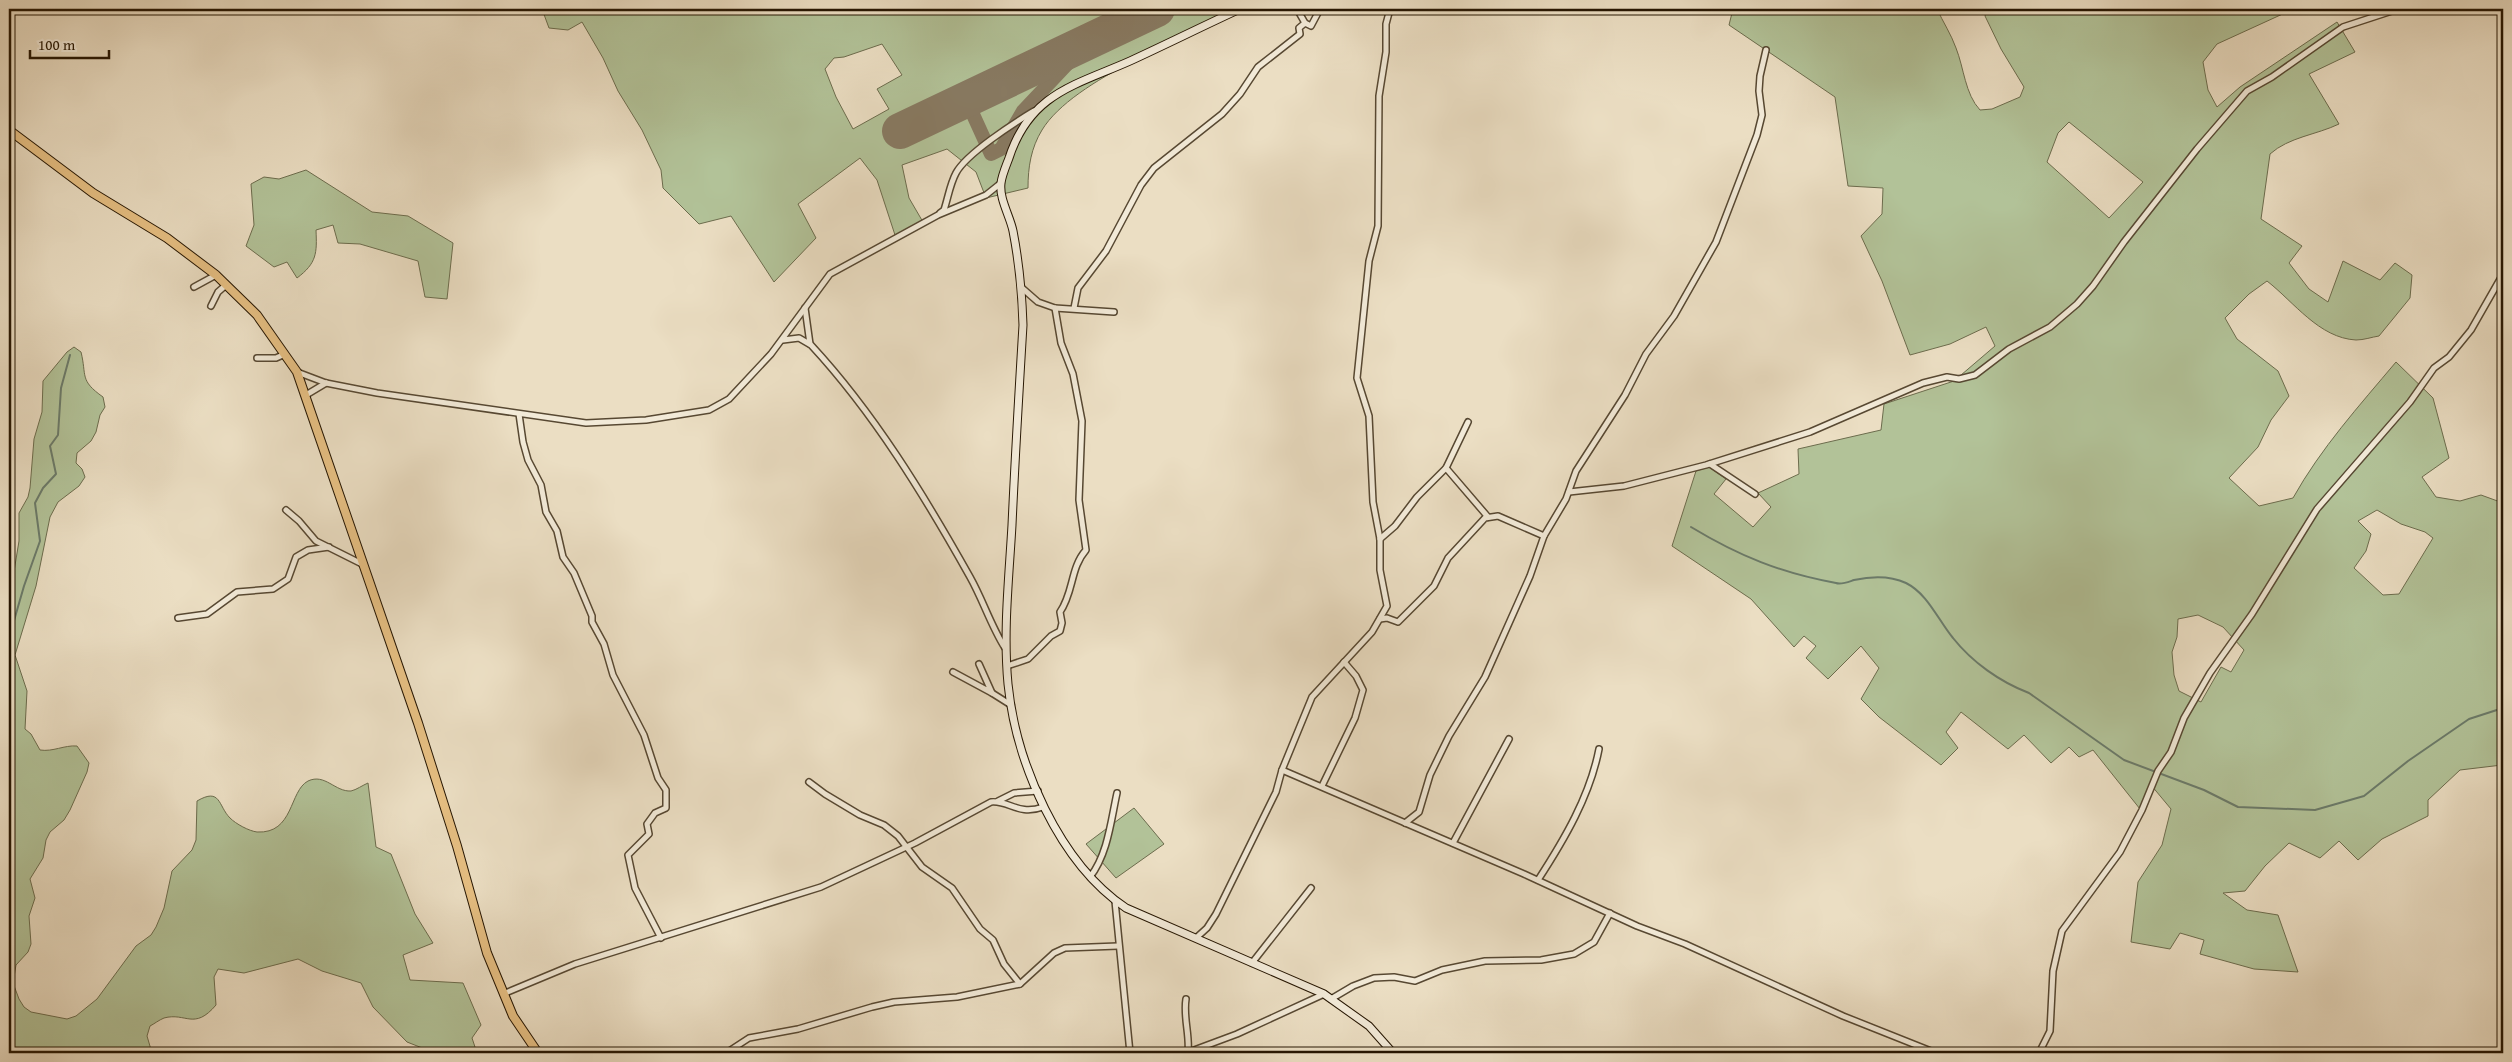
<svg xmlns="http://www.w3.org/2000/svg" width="2512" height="1062" font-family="'Gentium Book Plus',serif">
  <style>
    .green { fill: #b2c298; stroke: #6c6c4d; fill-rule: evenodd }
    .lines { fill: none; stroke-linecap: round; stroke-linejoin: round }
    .stream { stroke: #6b7a69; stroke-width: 2 }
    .taxiway { stroke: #887a62; stroke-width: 14 }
    .runway { stroke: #887a62; stroke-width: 36 }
    .street-casing { stroke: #574832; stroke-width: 8 }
    .secondary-casing { stroke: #261602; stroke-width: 9 }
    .primary-casing { stroke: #261602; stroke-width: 10 }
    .street { stroke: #f2ead8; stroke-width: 5 }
    .secondary { stroke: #f2ead8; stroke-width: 7 }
    .primary { stroke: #e6bf82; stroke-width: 8 }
  </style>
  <rect width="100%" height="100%" fill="#ebdec3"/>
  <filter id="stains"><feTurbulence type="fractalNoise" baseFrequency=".004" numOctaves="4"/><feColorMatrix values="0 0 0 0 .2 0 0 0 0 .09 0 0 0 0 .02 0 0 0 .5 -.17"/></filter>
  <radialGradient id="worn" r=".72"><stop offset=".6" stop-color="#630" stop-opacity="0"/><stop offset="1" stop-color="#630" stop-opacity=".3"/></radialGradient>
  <g class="green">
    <path d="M542,9H1246C1191,35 1073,79 1042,130C1031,148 1028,167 1028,188L986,198L976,172L947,149L902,165L909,198L923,222L895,235L877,180L860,158L798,204L816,238L774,282L731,216L699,224L663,188L661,170L642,130L618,91L603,58L582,22L568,30L549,28ZM882,44L902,75L877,89L889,109L853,129L836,97L825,69L834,58L844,57Z"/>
    <path d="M1733,9H1937C1943,22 1951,34 1956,48C1964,68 1965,94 1980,110L1992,109L2020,97L2024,87L2001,49L1985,16L1987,9H2290L2287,12L2217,44L2203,62L2208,90L2217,107L2240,87L2337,22L2355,52L2309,74L2339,124C2316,135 2289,137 2270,154L2261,219L2302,246L2289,263L2309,289L2328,302L2343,261L2380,280L2395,263L2412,275L2410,298L2379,336C2372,337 2364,340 2356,340C2319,338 2294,302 2267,281L2249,294L2225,318L2237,339L2278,371L2289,396L2271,420L2258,447L2229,478L2259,506L2293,498C2321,448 2359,406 2396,362L2433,398L2449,458L2422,477L2436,497L2460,501L2481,495L2503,503V767L2502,765L2460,770L2428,800V816L2382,839L2358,860L2339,841L2320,858L2289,843L2265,866L2245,891L2223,893L2247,910L2278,915L2298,972L2254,969L2200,954L2204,940L2180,933L2170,949L2131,942L2138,882L2162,845L2171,809L2151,785L2140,809L2093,750L2079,757L2069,747L2051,763L2024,735L2008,749L1961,712L1946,732L1958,748L1941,765L1879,717L1861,699L1879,668L1861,646L1828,679L1806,658L1816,646L1804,636L1794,647L1751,599L1672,546L1696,471L1709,467L1726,479L1714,494L1753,527L1771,507L1758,493L1799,474L1798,449L1881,430L1884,404L1954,381L1995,346L1986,327L1950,344L1910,355L1882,281L1861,236L1882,214L1883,188L1848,186L1835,97L1729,25ZM2069,122L2143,182L2109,218L2047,162L2058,133ZM2377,510L2401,524L2425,532L2433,538L2399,594L2383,595L2354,568L2366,551L2371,534L2358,521ZM2198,615L2223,627L2244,650L2231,672L2221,667L2201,702L2179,691L2174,675L2172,652L2177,637L2178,619Z"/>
    <path d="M306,170L372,212L408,216L453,243L447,299L425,297L418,261L360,244L338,243L333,225L316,230C317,253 317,263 297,278L287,262L274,267L246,246L254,225L251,184L264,177L279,179Z"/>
    <path d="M74,347L81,352C87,376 79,380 103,397L105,407L100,415L96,432L91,441L77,453L76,463L82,469L85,477L79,486L58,502L50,517L36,586L15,655L27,691L25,729L31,734L40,750C53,752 64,745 77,746L89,763L87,772L70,810L64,820L50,832L46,840L43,858L30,879L35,898L29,916L31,944L28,952L16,965L13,983L19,999L24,1007L31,1012L67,1019L76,1016L97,999L136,946L151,935L156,927L164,908L172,871L192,850L196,840L197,801C221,787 218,806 230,818C236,824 249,831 257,832C294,834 289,791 308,781C325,773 335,792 351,791C356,790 363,785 368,783L376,847L391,854L415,914L433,943L403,955L410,980L463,983L481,1025L472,1038L477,1053H435L407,1042L373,1007L361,983L322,971L298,959L244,973L218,969L214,977L216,1005C194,1031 186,1012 164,1018C159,1020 154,1024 150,1026L147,1036L152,1053H9V602L19,541V513L28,497L30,488L34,439L42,412L43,381L67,352Z"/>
    <path d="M1134,808L1164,844L1116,878L1086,844Z"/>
  </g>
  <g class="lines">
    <g class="stream">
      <path d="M1691,527C1739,556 1781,573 1836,583C1841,585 1848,582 1854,580C1872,576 1889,575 1906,583C1928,594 1938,620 1953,638C1972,662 2000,682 2029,693L2124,760L2204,790L2238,807L2315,810L2364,796L2408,761L2469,719L2503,708"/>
      <path d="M9,638L24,586L40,541L35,503L43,488L56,474L50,446L58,435L61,388L70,355"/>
    </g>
    <path class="taxiway" d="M966,99L991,154L1001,149L1023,111L1089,41"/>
    <path class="runway" d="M900,131L1157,9"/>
    <defs>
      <g id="street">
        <path d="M1297,9L1305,23"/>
        <path d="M940,213L944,210C948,198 950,184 956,173C966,154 1014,123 1034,111"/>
        <path d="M194,287L216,275"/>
        <path d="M1022,288L1038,302L1055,308L1114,312"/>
        <path d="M211,306L218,292L226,285"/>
        <path d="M805,308L810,344"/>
        <path d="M1074,308L1078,288L1106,251L1141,185L1154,168L1222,114L1240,94L1258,67L1300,34L1299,28L1305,23L1311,26L1320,9"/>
        <path d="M783,340L799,338L811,345C874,413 924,495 970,577C983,600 991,626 1005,648"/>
        <path d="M257,358H276L285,354"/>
        <path d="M297,372L326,383L377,393L586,423L646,420L709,410L729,399L771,354L830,274L938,215L986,195L1001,183"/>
        <path d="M306,395L326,383"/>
        <path d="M519,414L523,442L528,460L541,485L546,512L557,531L563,557L574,573L592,616V622L604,644L613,675L644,735L658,778L666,790V808L655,813L647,824L649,834L628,855L635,888L661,938"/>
        <path d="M1710,464L1755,494"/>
        <path d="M1446,468L1488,517"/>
        <path d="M1569,492L1624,486L1706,465L1810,432L1923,383L1947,377L1959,379L1975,375L2009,349L2050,327L2077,304L2093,286L2124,242L2197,149L2247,91L2272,77L2343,27L2398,9"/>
        <path d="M286,510L299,521L316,541L362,564"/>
        <path d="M1380,539L1395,526L1417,497L1446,468L1468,422"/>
        <path d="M178,618L207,614L237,592L273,589L288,579L296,557L308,550L329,547"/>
        <path d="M1380,619L1387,618L1398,622L1434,586L1448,558L1485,518L1498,516L1544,536"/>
        <path d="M1007,666L1028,659L1051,636L1060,631L1062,623L1060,612C1074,592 1070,568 1086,550L1079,500L1082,421L1073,374L1061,343L1055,308"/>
        <path d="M953,672L992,693L979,664"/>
        <path d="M992,693L1011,705"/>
        <path d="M1282,770L1524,874L1637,926L1685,944L1843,1016L1936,1053"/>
        <path d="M809,782L825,794L860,815L884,825L898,836L922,867L952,888L980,929L993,940L1004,964L1020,984"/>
        <path d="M1322,786L1355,718L1363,690L1356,676L1344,662"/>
        <path d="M998,801L1014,793L1038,791"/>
        <path d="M1405,823L1419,812L1430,775L1449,736L1485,677L1530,576L1544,536L1566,499L1576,471L1625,395L1646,354L1674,316L1716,242L1757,135L1762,115L1759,91L1760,76L1766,50"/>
        <path d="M1453,843L1509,739"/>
        <path d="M1090,877C1108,854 1111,820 1117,793"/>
        <path d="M1538,880C1564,840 1590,796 1599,749"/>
        <path d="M1115,901L1130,1053"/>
        <path d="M1196,938L1207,928L1216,914L1276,792L1282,770L1312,697L1372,632L1387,606L1380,570V539L1373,502L1369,416L1357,378L1369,261L1378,226L1379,96L1386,52V24L1390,9"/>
        <path d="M1252,963L1311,888"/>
        <path d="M503,994L575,964L821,887L915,843L991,802C1009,800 1018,816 1043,807"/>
        <path d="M1186,999C1183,1017 1190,1035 1188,1053"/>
        <path d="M1331,999L1353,986L1374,978L1394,977L1415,981L1442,970L1485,961L1541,960L1574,954L1594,942L1610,913"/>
        <path d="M726,1053L749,1038L798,1029L872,1007L894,1002L957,997L1020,984L1054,953L1065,948L1118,946"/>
        <path d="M1186,1053L1237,1034L1324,994"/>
        <path d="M2039,1053L2050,1031L2053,971L2062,931L2120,852L2142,810L2158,771L2171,752L2184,718L2210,673L2252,614L2317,509L2410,402L2434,368L2449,357L2471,330L2503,274"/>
      </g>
      <path id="secondary" d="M1240,9C1203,26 1167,44 1130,61C1076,85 1030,93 1009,158C1006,166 1002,175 1001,183C999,199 1010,216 1013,231C1019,262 1022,293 1023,325C1019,391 1015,458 1012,525C1009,578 1003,631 1008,684C1016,763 1059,863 1126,908L1324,994L1369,1026L1393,1053"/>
      <path id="primary" d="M9,130L93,193L167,238L216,275L257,315L297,372L418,723L457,846L487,953L513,1016L538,1053"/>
    </defs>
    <use href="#street" class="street-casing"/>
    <use href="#secondary" class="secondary-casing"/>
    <use href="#primary" class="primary-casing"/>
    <use href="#street" class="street"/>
    <use href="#secondary" class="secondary"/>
    <use href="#primary" class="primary"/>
  </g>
  <rect width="2512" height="1062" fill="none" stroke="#ebdec3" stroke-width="30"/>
  <rect x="10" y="10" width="2492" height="1042" fill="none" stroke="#261602" stroke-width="2.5"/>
  <rect x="15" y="15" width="2482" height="1032" fill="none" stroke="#261602"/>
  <path d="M30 50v8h79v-8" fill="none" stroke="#261602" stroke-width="2.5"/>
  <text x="38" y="50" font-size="15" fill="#261602" stroke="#f2ead8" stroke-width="4" paint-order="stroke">100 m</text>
  <rect width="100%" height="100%" filter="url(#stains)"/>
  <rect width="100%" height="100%" fill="url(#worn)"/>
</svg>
